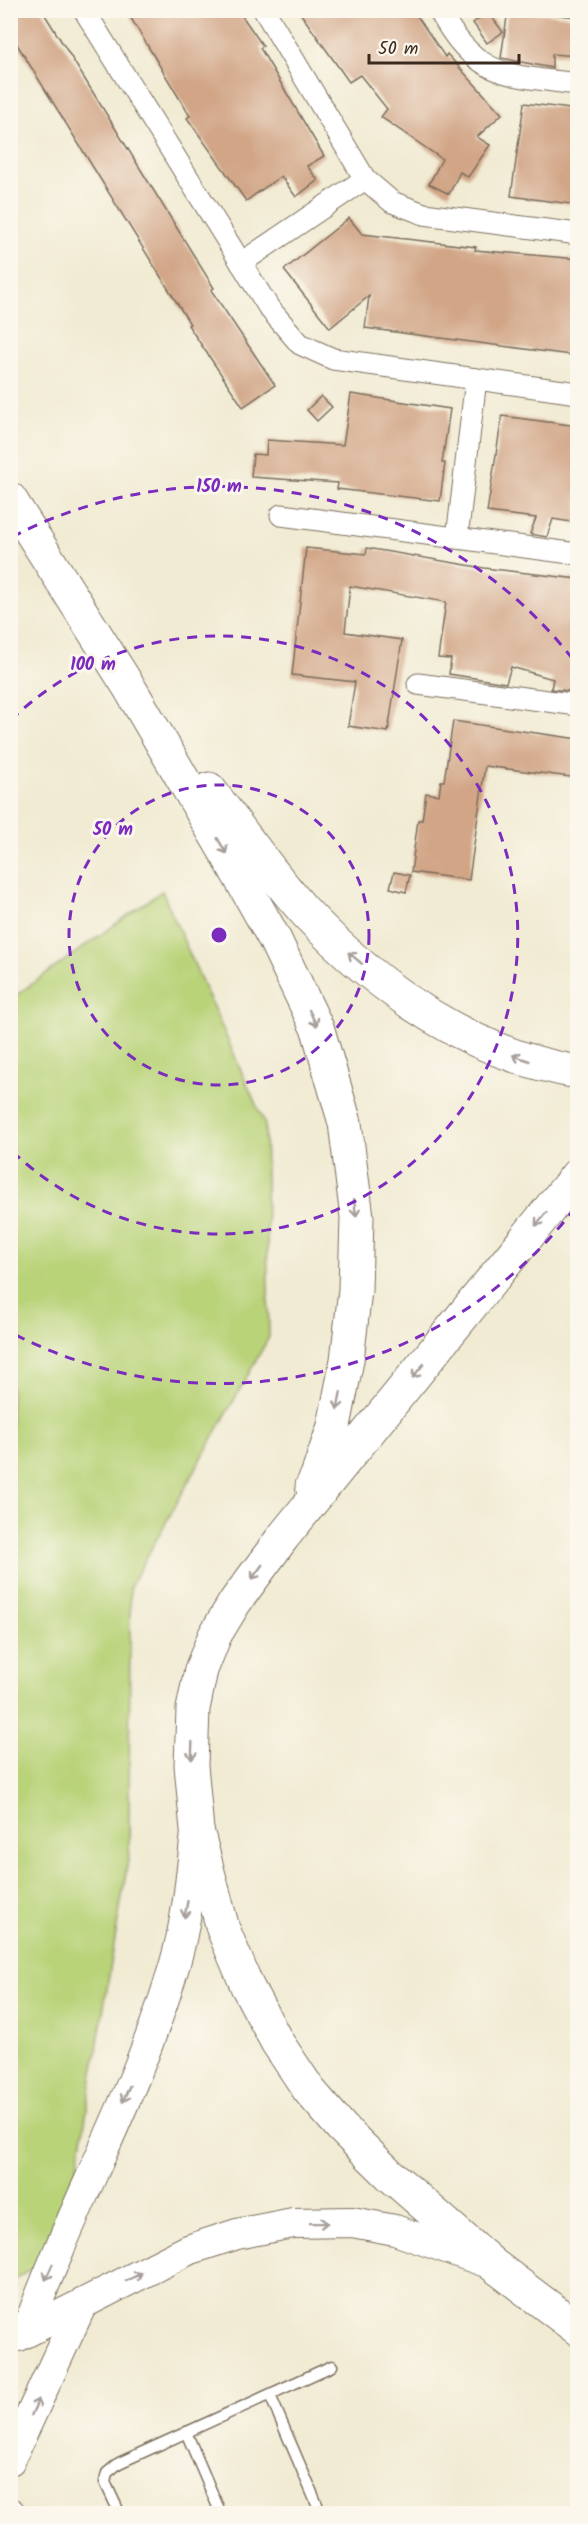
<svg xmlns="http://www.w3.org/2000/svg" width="588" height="2524" font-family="Kalam,sans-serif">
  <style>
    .green { fill: #b9d379; stroke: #7a7e4c; stroke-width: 1.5 }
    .building { fill: #d1a586 }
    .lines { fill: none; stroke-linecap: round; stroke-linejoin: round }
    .lane-casing { stroke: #7b6e5d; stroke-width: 13 }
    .street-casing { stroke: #7b6e5d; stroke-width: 23 }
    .secondary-casing { stroke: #7b6e5d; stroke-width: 32 }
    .primary-casing { stroke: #7b6e5d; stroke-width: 35 }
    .lane { stroke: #fff; stroke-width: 10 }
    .street { stroke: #fff; stroke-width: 21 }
    .secondary { stroke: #fff; stroke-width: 30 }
    .primary { stroke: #fff; stroke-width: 33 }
    .oneway { stroke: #a79f9a }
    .ring { fill: none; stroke: #7b2cbf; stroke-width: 3; stroke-dasharray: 10 8 }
    .centre { fill: #7b2cbf; stroke: #fbf7ec; stroke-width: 3 }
    .ring-label { font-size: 18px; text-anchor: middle; font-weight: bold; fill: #7b2cbf; stroke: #fbf7ec; stroke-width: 6; stroke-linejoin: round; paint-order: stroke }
  </style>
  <rect width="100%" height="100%" fill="#fbf7ec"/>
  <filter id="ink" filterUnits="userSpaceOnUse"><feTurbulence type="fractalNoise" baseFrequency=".0167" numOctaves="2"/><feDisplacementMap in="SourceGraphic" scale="12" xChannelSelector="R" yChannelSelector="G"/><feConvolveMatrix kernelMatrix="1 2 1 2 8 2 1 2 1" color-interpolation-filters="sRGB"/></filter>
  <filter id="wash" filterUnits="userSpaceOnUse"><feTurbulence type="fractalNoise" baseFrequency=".008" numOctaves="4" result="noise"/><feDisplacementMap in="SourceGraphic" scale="24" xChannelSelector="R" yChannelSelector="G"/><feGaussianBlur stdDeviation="1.35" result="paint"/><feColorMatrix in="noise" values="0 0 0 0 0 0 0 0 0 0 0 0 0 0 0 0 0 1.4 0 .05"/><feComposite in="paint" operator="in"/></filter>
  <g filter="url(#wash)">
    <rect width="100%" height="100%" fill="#f1ebd3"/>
    <path class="green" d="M162,891L265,1125L269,1337L130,1587L129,1854L64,2249L11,2282V999Z"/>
    <g id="blocks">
      <g class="building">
        <path d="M10,10H42L214,288L211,290L275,385L243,407L188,325L190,324L10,33Z"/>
        <path d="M126,10H238L263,46L260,48L324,156L307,166L318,180L296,197L281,176L246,201L187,118L190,116Z"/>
        <path d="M298,10H413L445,57L447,54L502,114L477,137L490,145L468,177L460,172L449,194L429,184L442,159L381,117L387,109L360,75L349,82Z"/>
        <path d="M508,10L578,17V56L552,54V68L501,58Z"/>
        <path d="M488,12L503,32L487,43L473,23Z"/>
        <path d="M524,103L571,109L570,111L578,112V205L511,196Z"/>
        <path d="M349,218L362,234L476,247L475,250L578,259V356L365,328L369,296L330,328L284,270Z"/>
        <path d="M351,394L450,409L442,463H445L440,501L337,489L338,483L251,477L253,454L266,455L267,440L343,445Z"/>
        <path d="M321,396L332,407L317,421L307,410Z"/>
        <path d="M502,416L578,426V523L553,519L547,537L530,534L536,518L487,512Z"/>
        <path d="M306,548L366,554L367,548L484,568L578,579V692L551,689L553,679L511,667L506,683L449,674L451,659L438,658L446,602L350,586L345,632L402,640L388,732L348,726L355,682L292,675Z"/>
        <path d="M453,721L578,739V778L485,766L469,880L411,872L418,820H422L426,793L439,795L441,781H444Z"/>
        <path d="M394,872L410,875L406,892L390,888Z"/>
      </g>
    </g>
  </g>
  <g filter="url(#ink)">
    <use href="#blocks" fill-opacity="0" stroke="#7b6e5d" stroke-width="1.5"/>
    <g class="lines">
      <defs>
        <g id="lane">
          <path d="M270,2395L321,2514"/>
          <path d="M186,2432L221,2514"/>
          <path d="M120,2514L105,2482L107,2473L119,2463L332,2366"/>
        </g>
        <g id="street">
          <path d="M84,10L269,308L300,344L333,359L578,393"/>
          <path d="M264,10L365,179"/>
          <path d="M439,10C476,79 508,75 578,84"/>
          <path d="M241,263L365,179L392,202L424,214L578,234"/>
          <path d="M281,515L578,554"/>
          <path d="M457,538L476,379"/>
          <path d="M418,684L578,705"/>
        </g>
        <g id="secondary">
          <path d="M27,2331C71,2207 139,2090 175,1963C187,1922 191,1876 196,1833"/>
          <path d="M19,2336L188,2250L237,2234L293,2223L352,2222L395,2230L489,2263"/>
          <path d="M10,2460L82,2304"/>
          <path d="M10,2513L11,2514"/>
        </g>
        <g id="primary">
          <path d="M10,499L129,687L229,858L274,938L318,1030L345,1123L357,1217L355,1290L347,1360L334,1426L317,1476L312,1486"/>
          <path d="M209,789C241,830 272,876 307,914C379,990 472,1055 578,1072"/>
          <path d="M578,1174L283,1537L235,1602L215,1635L201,1670L193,1709L191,1765L197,1830L223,1929L247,1986L277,2042L309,2090L342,2128L389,2174L492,2264L578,2329"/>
        </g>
      </defs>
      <use href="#lane" class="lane-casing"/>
      <use href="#street" class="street-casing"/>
      <use href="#secondary" class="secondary-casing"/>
      <use href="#primary" class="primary-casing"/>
      <use href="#lane" class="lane"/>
      <use href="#street" class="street"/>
      <use href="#secondary" class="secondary"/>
      <use href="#primary" class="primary"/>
    </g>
    <defs><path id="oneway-shaft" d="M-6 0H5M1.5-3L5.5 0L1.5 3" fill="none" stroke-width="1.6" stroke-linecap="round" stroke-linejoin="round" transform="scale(1.5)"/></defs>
    <g class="oneway">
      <use href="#oneway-shaft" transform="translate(222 846) rotate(60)"/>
      <use href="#oneway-shaft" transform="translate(355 958) rotate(-140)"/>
      <use href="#oneway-shaft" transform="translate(313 1018) rotate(64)"/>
      <use href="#oneway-shaft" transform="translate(521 1058) rotate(-161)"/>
      <use href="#oneway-shaft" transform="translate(355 1208) rotate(83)"/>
      <use href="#oneway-shaft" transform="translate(541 1219) rotate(129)"/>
      <use href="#oneway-shaft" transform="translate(418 1371) rotate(129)"/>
      <use href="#oneway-shaft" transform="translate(339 1401) rotate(101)"/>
      <use href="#oneway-shaft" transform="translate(257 1572) rotate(126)"/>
      <use href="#oneway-shaft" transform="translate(192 1751) rotate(92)"/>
      <use href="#oneway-shaft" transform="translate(186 1909) rotate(101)"/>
      <use href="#oneway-shaft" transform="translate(126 2094) rotate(113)"/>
      <use href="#oneway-shaft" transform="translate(319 2223) rotate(-1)"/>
      <use href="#oneway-shaft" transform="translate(49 2272) rotate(114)"/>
      <use href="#oneway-shaft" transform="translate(134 2277) rotate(-27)"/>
      <use href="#oneway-shaft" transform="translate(35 2407) rotate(-66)"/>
    </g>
  </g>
  <g class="ring">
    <circle cx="219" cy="935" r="150"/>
    <path d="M11 720A299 299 0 1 1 11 1150"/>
    <path d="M575 1208A449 449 0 0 1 12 1333M12 537A449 449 0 0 1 575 662"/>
  </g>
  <circle cx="219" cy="935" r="9" class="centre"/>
  <g class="ring-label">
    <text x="219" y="492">150 m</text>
    <text x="93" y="670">100 m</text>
    <text x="113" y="835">50 m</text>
  </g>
  <rect width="588" height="2524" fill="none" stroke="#fbf7ec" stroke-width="36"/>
  <path d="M369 54v9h150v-9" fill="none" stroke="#3b2a1e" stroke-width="3"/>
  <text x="378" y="54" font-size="18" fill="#3b2a1e" stroke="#fbf7ec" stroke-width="4.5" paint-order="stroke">50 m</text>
</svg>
